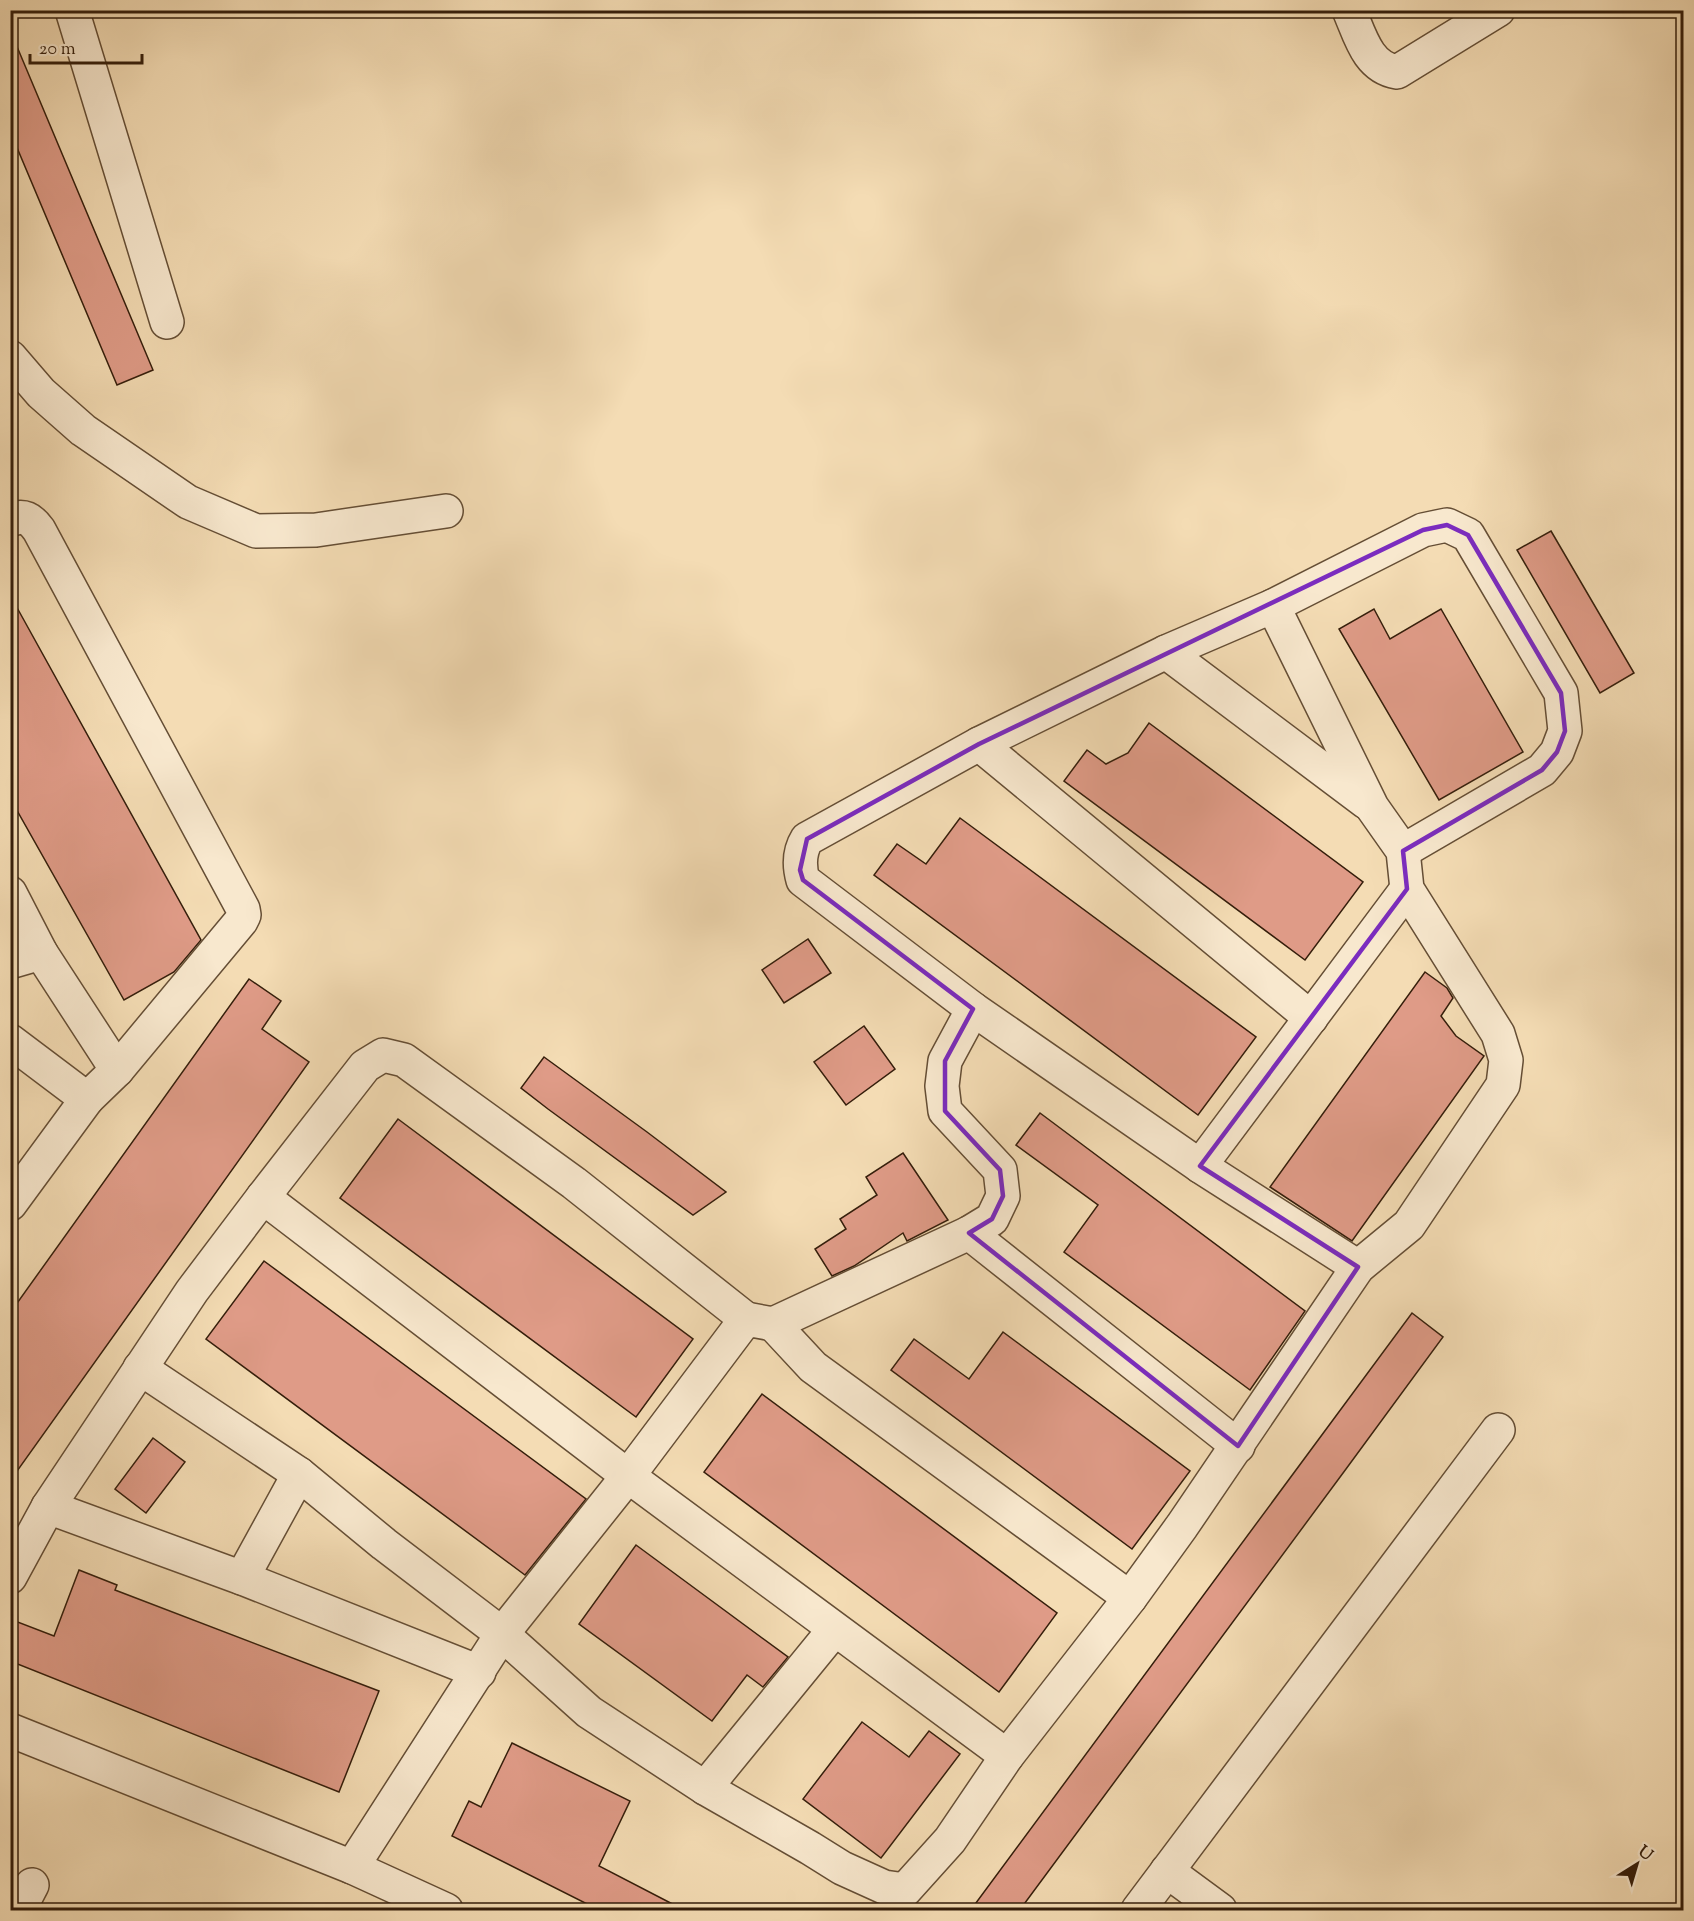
<svg xmlns="http://www.w3.org/2000/svg" width="1694" height="1921" font-family="'Sorts Mill Goudy',serif">
  <style>
    .building { fill: #df9b87; stroke: #351e0b; stroke-width: 1.5 }
    .lines { fill: none; stroke-linecap: round; stroke-linejoin: round }
    .minor-casing { stroke: #654e35; stroke-width: 36 }
    .minor { stroke: #f8e8ce; stroke-width: 33 }
    .marked { fill: none; stroke: #7b2cbf; stroke-width: 4.5; stroke-linejoin: round }
  </style>
  <rect width="100%" height="100%" fill="#f4dcb4"/>
  <filter id="stains"><feTurbulence type="fractalNoise" baseFrequency=".00333" numOctaves="4"/><feColorMatrix values="0 0 0 0 .2 0 0 0 0 .09 0 0 0 0 .02 0 0 0 .5 -.17"/></filter>
  <radialGradient id="worn" r=".72"><stop offset=".6" stop-color="#630" stop-opacity="0"/><stop offset="1" stop-color="#630" stop-opacity=".3"/></radialGradient>
  <g class="building">
    <path d="M10,30L153,370L117,385L10,131Z"/>
    <path d="M1551,531L1634,673L1600,693L1517,550Z"/>
    <path d="M10,595L201,940L174,972L124,1000L10,798Z"/>
    <path d="M1374,609L1390,639L1441,609L1523,752L1439,800L1339,629Z"/>
    <path d="M1149,723L1363,882L1305,960L1064,781L1087,750L1106,764L1128,753Z"/>
    <path d="M960,818L1256,1037L1198,1115L874,875L897,844L926,864Z"/>
    <path d="M808,939L831,973L784,1003L762,970Z"/>
    <path d="M1425,972L1447,988L1453,998L1441,1016L1456,1036L1484,1056L1352,1241L1270,1187Z"/>
    <path d="M249,979L281,1001L262,1029L309,1062L10,1481V1313Z"/>
    <path d="M864,1026L895,1069L846,1105L814,1062Z"/>
    <path d="M544,1057L647,1132L726,1192L693,1215L548,1109L521,1088Z"/>
    <path d="M1040,1113L1305,1311L1250,1390L1064,1252L1098,1205L1016,1145Z"/>
    <path d="M398,1119L693,1339L636,1417L340,1198Z"/>
    <path d="M903,1153L948,1220L907,1241L903,1233L854,1266L832,1276L815,1249L846,1229L840,1219L877,1195L866,1177Z"/>
    <path d="M264,1261L586,1499L525,1575L206,1339Z"/>
    <path d="M1412,1313L1443,1337L1346,1469L1019,1911H970Z"/>
    <path d="M1003,1332L1190,1471L1132,1549L891,1370L914,1339L969,1379Z"/>
    <path d="M762,1394L1057,1613L999,1692L704,1472Z"/>
    <path d="M153,1438L185,1462L146,1513L115,1489Z"/>
    <path d="M636,1545L788,1657L763,1687L747,1675L712,1721L579,1624Z"/>
    <path d="M79,1570L117,1585L115,1590L379,1691L339,1792L10,1661V1619L54,1636Z"/>
    <path d="M862,1722L909,1757L929,1731L960,1754L881,1858L803,1799Z"/>
    <path d="M512,1743L630,1801L599,1866L686,1911H601L452,1836L469,1801L481,1807Z"/>
  </g>
  <g class="lines">
    <defs>
      <g id="minor">
        <path d="M72,10L167,322"/>
        <path d="M1349,10C1360,35 1367,67 1397,72L1498,10"/>
        <path d="M10,357L41,393L83,430L188,502L256,531L316,530L446,511"/>
        <path d="M10,520C24,514 31,519 39,530L243,909L244,915L241,921L117,1070L87,1099L10,1041"/>
        <path d="M1166,652L1366,802"/>
        <path d="M979,744L1311,1018"/>
        <path d="M10,893L41,953L117,1070"/>
        <path d="M10,962L41,953"/>
        <path d="M1200,1166L1407,889"/>
        <path d="M263,1197L628,1476L1007,1756"/>
        <path d="M10,1204L87,1099"/>
        <path d="M969,1233L1238,1446"/>
        <path d="M1358,1267L1200,1166L973,1009L803,880C799,866 799,852 807,839L979,744L1166,652L1273,606L1423,530L1447,525L1468,535L1561,693L1565,731L1557,752L1542,770L1403,851"/>
        <path d="M773,1324L813,1367L1130,1598"/>
        <path d="M140,1368L299,1474L384,1544L502,1634L589,1712L705,1788L810,1848L842,1868L884,1887L905,1890L950,1840L1007,1756L1130,1598L1182,1526L1358,1267L1409,1225L1503,1085L1506,1060L1498,1034L1407,889L1403,851L1372,807L1273,606"/>
        <path d="M48,1507L242,1578L479,1672"/>
        <path d="M10,1577L48,1507L192,1291L263,1197L365,1066L383,1055L404,1060L574,1183L746,1319"/>
        <path d="M242,1578L299,1474"/>
        <path d="M10,1730L352,1867L446,1910"/>
        <path d="M705,1788L834,1630"/>
        <path d="M352,1867L502,1634L628,1476L746,1319L773,1324L969,1233L992,1219L1003,1196L1000,1170L945,1111L942,1086L945,1061L973,1009"/>
        <path d="M1167,1871L1220,1910"/>
        <path d="M19,1910L32,1885"/>
        <path d="M1138,1910L1498,1430"/>
      </g>
    </defs>
    <use href="#minor" class="minor-casing"/>
    <use href="#minor" class="minor"/>
  </g>
  <path class="marked" d="M1447,525L1468,535L1561,693L1565,731L1557,752L1542,770L1403,851L1407,889L1200,1166L1358,1267L1238,1446L969,1233L992,1219L1003,1196L1000,1170L945,1111V1061L973,1009L803,880L800,870L807,839L979,744L1423,530Z"/>
  <rect width="1694" height="1921" fill="none" stroke="#f4dcb4" stroke-width="36"/>
  <rect x="12" y="12" width="1670" height="1897" fill="none" stroke="#351e0b" stroke-width="3"/>
  <rect x="18" y="18" width="1658" height="1885" fill="none" stroke="#351e0b" stroke-width="1.5"/>
  <g transform="translate(1637 1864) rotate(37)" stroke="#f8e8ce" stroke-width="4.5" paint-order="stroke">
  <path d="M0-4.5L10 22L0 15L-10 22Z" fill="#351e0b"/>
  <text y="-9" font-size="16" font-weight="bold" text-anchor="middle" fill="#351e0b">U</text>
  </g>
  <path d="M30 54v9h112v-9" fill="none" stroke="#351e0b" stroke-width="3"/>
  <text x="39" y="54" font-size="18" fill="#351e0b" stroke="#f8e8ce" stroke-width="4.5" paint-order="stroke">20 m</text>
  <rect width="100%" height="100%" filter="url(#stains)"/>
  <rect width="100%" height="100%" fill="url(#worn)"/>
</svg>
